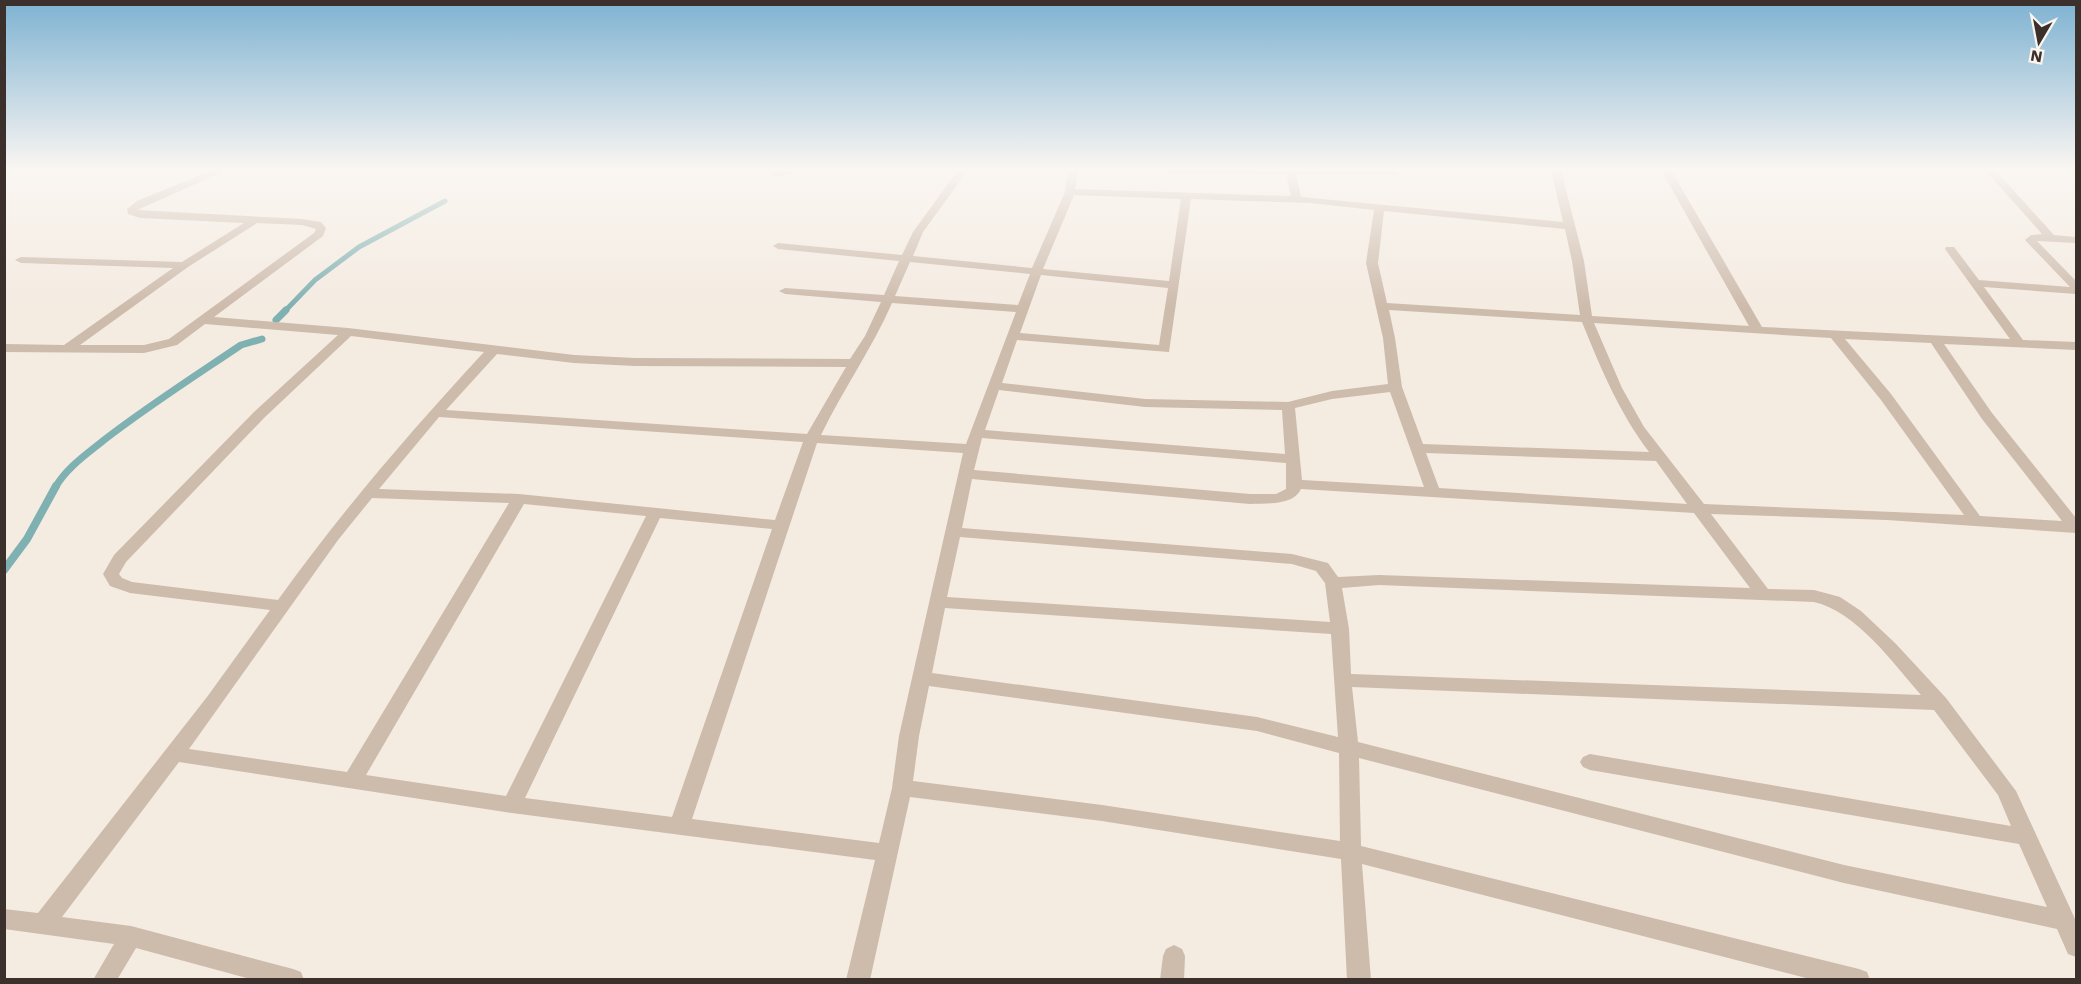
<svg xmlns="http://www.w3.org/2000/svg" width="2081" height="984" font-family="'Work Sans',sans-serif">
  <style>
    .lines { fill: none; stroke-linecap: round; stroke-linejoin: round }
    .stream-far2 { stroke: #7fb0b2; stroke-width: 5 }
    .stream-far1 { stroke: #7fb0b2; stroke-width: 7 }
    .stream { stroke: #7fb0b2; stroke-width: 8 }
    .minor { fill: #cdbbac; fill-rule: evenodd }
  </style>
  <rect width="100%" height="100%" fill="#f4ebe1"/>
  <g class="lines">
    <path class="stream-far2" d="M284,312L315,280L359,247L445,201"/>
    <g class="stream-far1">
      <path d="M276,320L286,310"/>
      <path d="M55,488C66,468 87,454 104,440C148,406 195,376 241,345L262,339"/>
    </g>
    <path class="stream" d="M4,570L27,539L56,486"/>
    <g class="minor">
      <path d="M213,170H227L137,210L302,219L321,222L326,228L323,236L214,317L348,328L574,355L635,358L850,359L865,336L881,302L785,294L779,291L785,288L884,295L899,261L778,249L773,246L778,243L902,255L913,232L958,170H968L923,232L913,256L1032,268L1065,192L1068,170H1078L1075,189L1291,196L1286,174L1167,173L1162,170H1398L1397,174L1394,175L1296,174L1301,197L1563,222L1551,170H1561L1584,261L1592,316L1749,326L1661,170H1671L1762,327L2010,339L1945,249L1946,247H1954L1979,280L2070,287L2025,240L2031,235L2042,234L1985,170H1995L2054,235L2076,237V243L2037,241L2076,281V294L1984,287L2023,340L2076,342V350L1944,344L1992,413L2076,518V533L1887,520L1711,514L1768,589L1814,590L1840,597L1861,611L1896,644L1946,698L2016,791L2076,921V957L2068,954L2057,929L1844,883L1359,758L1361,846L1859,969L1867,972L1870,980H1814L1362,864L1371,980H1347L1341,859L1102,821L910,797L870,980H846L875,860L512,813L179,762L62,917L131,926L293,969L301,972L304,980H254L136,948L117,980H93L114,944L4,929V909L38,913L207,697L270,610L130,593L110,586L103,574L114,555L254,412L338,335L205,324L177,345L144,353L4,352V344L64,345L173,268L21,263L15,260L21,257L182,262L244,223L140,218L128,214L127,209L137,201ZM1074,195L1181,199L1169,281L1043,269ZM1191,199L1311,203L1374,210L1366,263L1383,338L1388,384L1332,391L1288,402L1145,399L1002,383L1017,340L1169,352ZM1384,211L1565,229L1572,261L1580,315L1387,303L1378,263ZM257,223L302,225L316,229L314,233L169,339L144,345H80L188,267ZM910,262L1030,274L1018,305L895,296ZM1041,275L1168,288L1159,345L1020,333ZM892,303L1016,312L966,444L821,435C843,389 872,349 892,303ZM1389,310L1582,322C1601,369 1619,412 1649,452L1423,444L1402,387L1395,338ZM1594,323L1831,338L1881,400L1964,515L1704,504L1644,427L1622,388ZM351,336L484,352C411,431 341,512 278,600L132,582L122,578L119,574L126,562L264,418ZM1845,339L1931,343L1982,419L2062,521L1980,516L1891,394ZM497,354L574,363L635,366L846,367L807,434L446,410ZM999,390L1145,407L1282,410L1285,454L985,430ZM1390,392L1424,487L1302,480L1295,408L1332,399ZM439,417L803,442L775,520L519,494L379,489ZM982,438L1286,463V489L1276,494H1250L974,470ZM817,443L963,453L912,678L899,736L892,788L879,843L692,819ZM1426,453L1656,461L1687,504L1439,488ZM972,479L1250,504C1266,503 1293,506 1301,489L1694,513L1750,588L1379,575L1338,577L1328,563L1292,554L962,528ZM372,498L509,503L347,772L189,749L338,540ZM524,504L646,516L506,796L366,775ZM660,518L772,529L672,817L525,798ZM960,537L1292,564L1316,571L1325,583L1330,622L947,597ZM1379,585L1814,602C1857,612 1893,663 1921,695L1351,674L1349,629L1342,588ZM945,608L1331,634L1338,737L1257,717L932,673ZM929,686L1257,731L1339,753L1340,841L1102,805L913,781L919,736ZM1352,687L1934,710L1998,795L2011,826L1590,754L1583,757L1580,762L1583,767L1590,770L2019,844L2047,907L1844,865L1358,742Z"/>
      <path d="M781,170H806L775,177L770,174Z"/>
      <path d="M1174,945L1182,949L1185,956L1184,980H1160L1163,956L1166,949Z"/>
    </g>
  </g>
  <linearGradient id="sky" x2="0" y2="1"><stop stop-color="#7eb2d2"/><stop offset="0.55" stop-color="#faf6f2"/><stop offset="1" stop-color="#faf6f2" stop-opacity="0"/></linearGradient>
  <rect width="2081" height="308" fill="url(#sky)"/>
  <rect width="2081" height="984" fill="none" stroke="#3b302b" stroke-width="12"/>
  <g transform="translate(2039 42) rotate(190)" stroke="#fbf5ee" stroke-width="4.5" paint-order="stroke">
  <path d="M0-4.5L10 22L0 15L-10 22Z" fill="#3b302b"/>
  <text y="-9" font-size="16" font-weight="bold" text-anchor="middle" fill="#3b302b">N</text>
  </g>
</svg>
